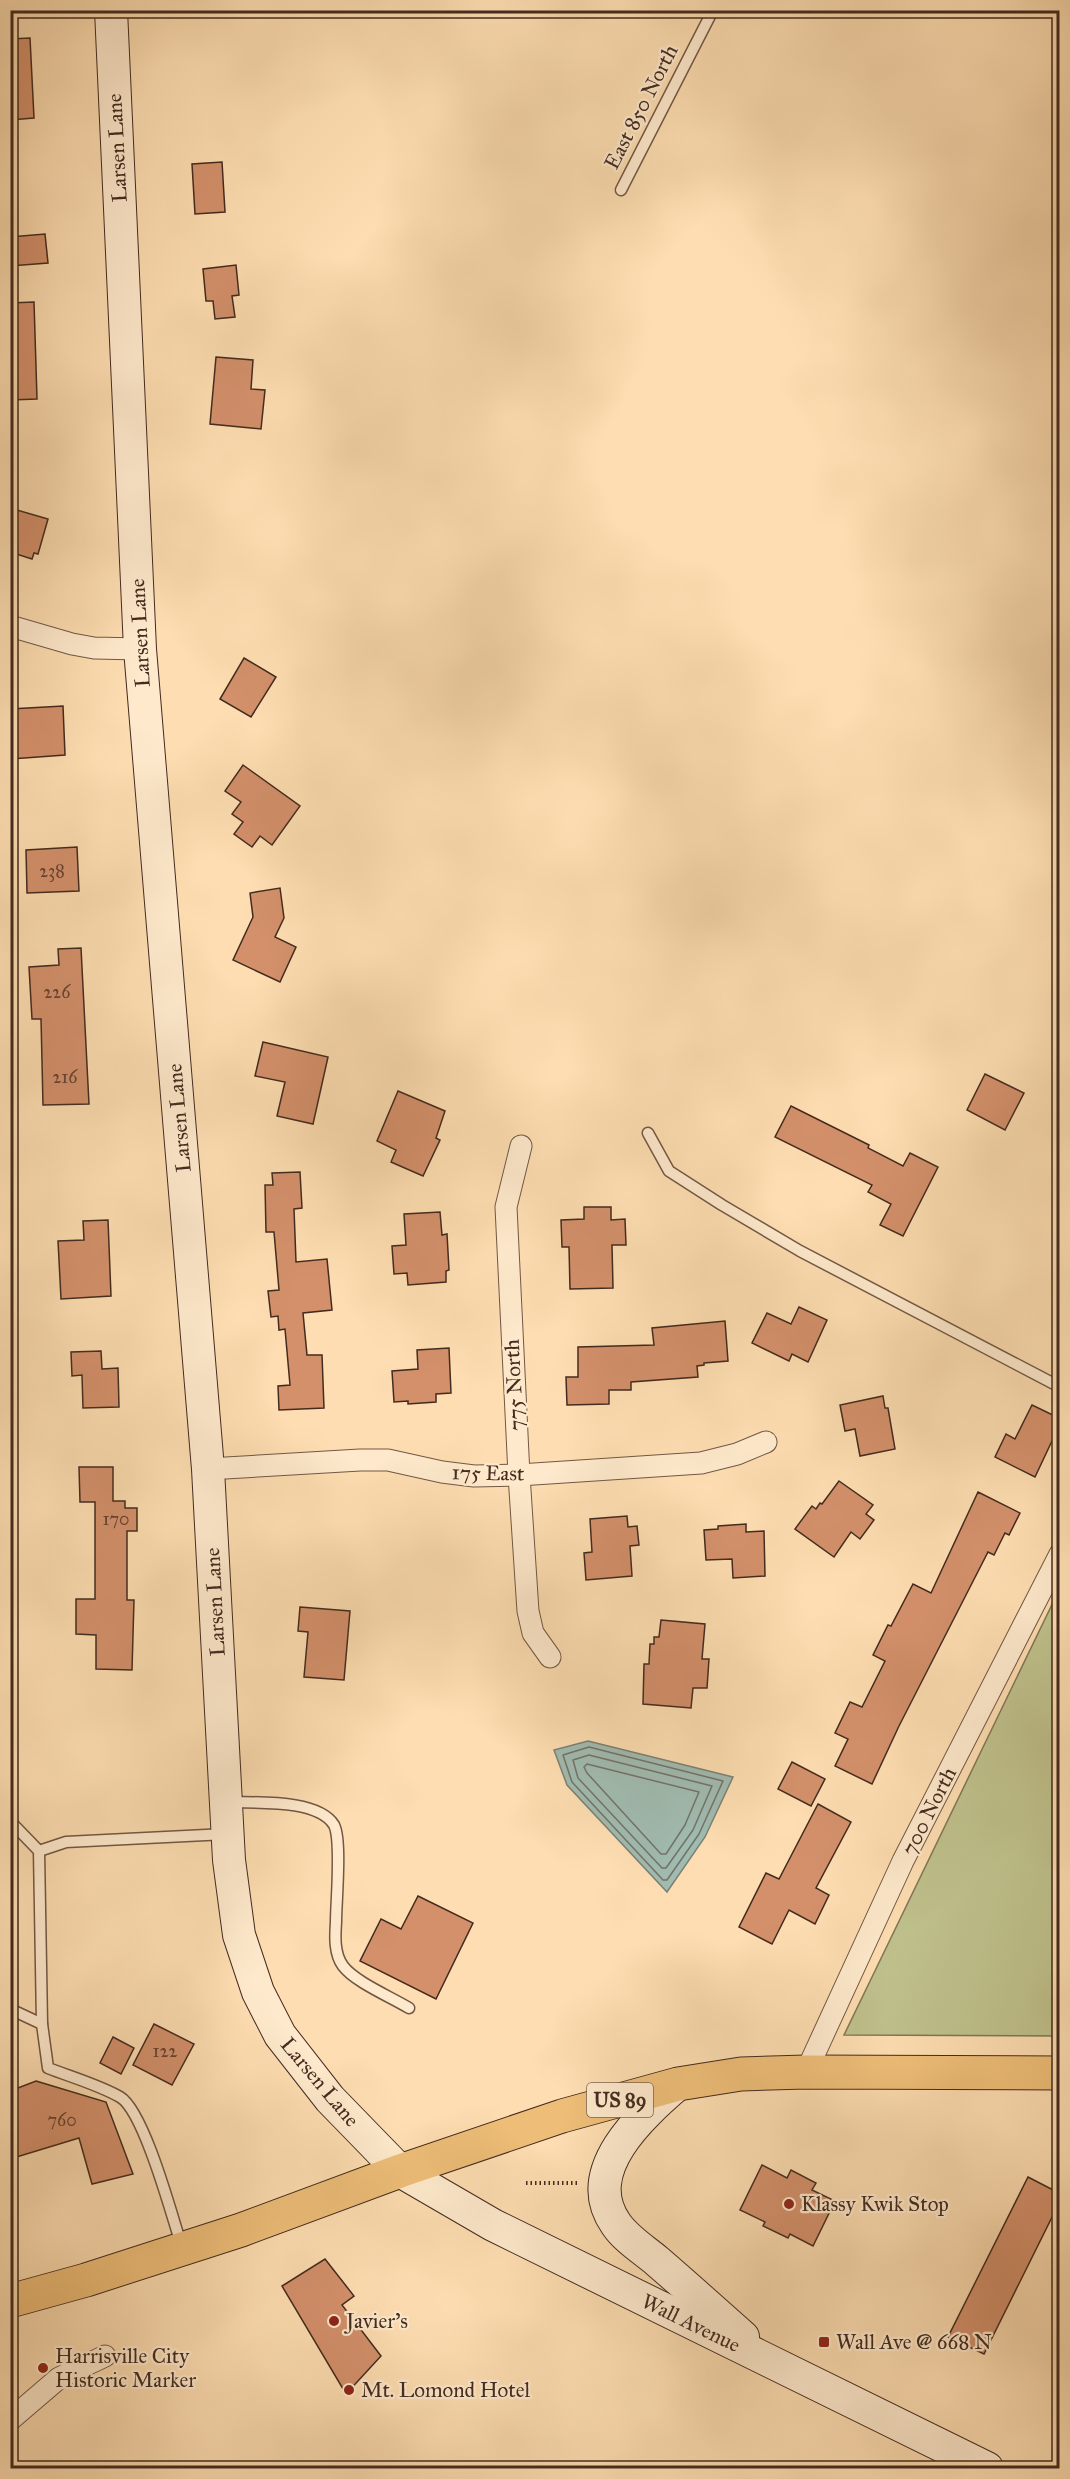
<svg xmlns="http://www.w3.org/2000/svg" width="1070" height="2479" font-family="'IM FELL Great Primer',serif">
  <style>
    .green { fill: #bfc18c; stroke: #817656; stroke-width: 1.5 }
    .water { fill: #a0bbb0; stroke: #7b8176; stroke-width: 1.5 }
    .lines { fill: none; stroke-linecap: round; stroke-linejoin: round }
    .shore { stroke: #727368; stroke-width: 1.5 }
    .building { fill: #d3906b; stroke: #432b1f; stroke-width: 1.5 }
    .lane-casing { stroke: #725844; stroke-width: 13 }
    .street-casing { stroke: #725844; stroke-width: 23 }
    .secondary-casing { stroke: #432b1f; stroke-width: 34 }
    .primary-casing { stroke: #432b1f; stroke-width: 35 }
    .path { stroke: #432b1f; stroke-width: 4; stroke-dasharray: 1.5 3; stroke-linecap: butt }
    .lane { stroke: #fee9cc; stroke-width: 10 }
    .street { stroke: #fee9cc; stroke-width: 21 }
    .secondary { stroke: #fee9cc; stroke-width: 32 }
    .primary { stroke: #eebe78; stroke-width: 33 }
    .poi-dot { fill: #8f2418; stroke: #fee9cc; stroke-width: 2 }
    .labels { text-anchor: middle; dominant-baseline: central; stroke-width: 4.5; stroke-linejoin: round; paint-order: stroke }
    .number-label { font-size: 18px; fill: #674432 }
    .shield { fill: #fee9cc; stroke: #7b6453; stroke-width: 1.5 }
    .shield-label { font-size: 20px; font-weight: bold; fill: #432b1f }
    .street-label { font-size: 21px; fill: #432b1f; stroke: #fee9cc }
    .poi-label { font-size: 21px; fill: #432b1f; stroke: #fee9cc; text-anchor: start }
  </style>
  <rect width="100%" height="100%" fill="#fdddb1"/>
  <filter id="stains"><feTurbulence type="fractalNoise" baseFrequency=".00333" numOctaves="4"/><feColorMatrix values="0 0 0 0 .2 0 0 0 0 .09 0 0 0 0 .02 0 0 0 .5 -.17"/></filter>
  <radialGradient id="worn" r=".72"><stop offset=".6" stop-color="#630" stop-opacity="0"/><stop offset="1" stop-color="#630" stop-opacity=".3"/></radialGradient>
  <path class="green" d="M1059,1590V2036L844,2035Z"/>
  <path class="water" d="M588,1741L733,1777L705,1837L667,1892L567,1785L554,1750Z"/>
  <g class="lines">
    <g class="shore">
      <path d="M589,1747L723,1781L699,1834L667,1880H663L572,1782L563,1755Z"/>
      <path d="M589,1755L712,1786L693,1830L666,1868H662L578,1778L573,1760Z"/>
      <path d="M587,1764L699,1792L685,1825L666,1854H661L587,1773L584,1767Z"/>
    </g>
  </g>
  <g class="building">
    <path d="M30,38L34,118L10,120V39Z"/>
    <path d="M222,162L225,212L195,214L192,164Z"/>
    <path d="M45,234L48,263L10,266V237Z"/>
    <path d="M236,265L239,295L232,296L235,317L215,319L213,301H206L203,269Z"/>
    <path d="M34,302L37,399L10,400V303Z"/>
    <path d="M216,357L253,360L251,389L265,390L261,429L210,424Z"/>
    <path d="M10,508L48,519L38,554L34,553L32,559L10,552Z"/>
    <path d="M244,658L276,677L251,717L220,699Z"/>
    <path d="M63,706L65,755L11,759L10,709Z"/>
    <path d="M243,765L300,806L272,845L260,836L252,847L234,834L243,822L232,814L241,802L225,791Z"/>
    <path d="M77,847L79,891L27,893L26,850Z"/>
    <path d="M280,888L284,918L275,937L296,947L280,982L233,960L253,917L250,893Z"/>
    <path d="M81,948L89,1104L43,1105L41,1019H32L29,967L59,965L58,949Z"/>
    <path d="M263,1042L328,1057L313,1124L277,1116L285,1082L255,1076Z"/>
    <path d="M985,1074L1024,1093L1005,1130L967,1110Z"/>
    <path d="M398,1091L445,1111L436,1138L440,1140L423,1176L391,1162L396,1150L377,1141Z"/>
    <path d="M791,1106L869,1145L868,1148L903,1166L910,1153L938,1167L903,1236L880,1225L891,1204L868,1192L872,1185L775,1137Z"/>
    <path d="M300,1172L302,1208L294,1209L296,1262L327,1259L332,1310L303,1313L307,1355H322L324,1408L279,1410L278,1386L290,1385L285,1329L279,1330L278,1316L271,1317L268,1291L279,1290L274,1232H266L265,1185H273L272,1173Z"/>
    <path d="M584,1207H611V1220L625,1219L626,1245H612L613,1288L570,1289L569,1247H562L561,1220L584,1219Z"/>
    <path d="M440,1212L442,1235L447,1234L449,1270L446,1271V1282L408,1285L407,1273L394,1274L392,1246L406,1245L404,1214Z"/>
    <path d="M108,1220L111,1296L61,1299L58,1241L84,1240L83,1221Z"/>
    <path d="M799,1307L827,1320L808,1362L792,1354L789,1361L752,1343L767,1313L791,1324Z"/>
    <path d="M725,1321L728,1361L704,1363V1365L697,1366L698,1377L631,1382V1390H609V1404L567,1405L566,1377H578V1347L654,1345L652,1328Z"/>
    <path d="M449,1348L451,1393L436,1394V1402L408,1404V1401L394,1402L392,1371L418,1369L417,1350Z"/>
    <path d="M101,1351L102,1369L118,1368L119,1407L83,1408L82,1375L72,1376L71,1352Z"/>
    <path d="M883,1396L885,1408H888L895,1449L860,1456L855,1429L845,1431L840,1405Z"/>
    <path d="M1032,1405L1059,1418V1426L1035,1477L995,1457L1006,1434L1015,1439Z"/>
    <path d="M79,1467H113V1501H125V1508H137V1531H127V1600H134L132,1670L96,1669V1635L76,1634V1599H95V1502H80Z"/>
    <path d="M839,1481L873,1505L866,1514L874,1520L860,1539L851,1532L834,1557L795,1529L812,1506L816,1509L820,1503L822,1504Z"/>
    <path d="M978,1492L1020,1513L1009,1535L1005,1533L994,1555L988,1552L899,1726L872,1784L835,1766L848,1739L835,1733L850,1702L862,1707L885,1661L873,1655L888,1625L891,1626L913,1584L931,1593Z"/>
    <path d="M627,1516L628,1527L637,1526L639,1545L630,1546L632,1576L586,1580L584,1553L592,1552L590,1519Z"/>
    <path d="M746,1524V1532L764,1531L765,1576L733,1578L732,1559L706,1560L704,1530L718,1529V1526Z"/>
    <path d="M300,1607L350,1611L344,1680L304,1677L308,1632L298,1631Z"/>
    <path d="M661,1620L705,1624L702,1659H709L707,1688H693L691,1708L643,1704L644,1664H649L650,1644H654V1637H659Z"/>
    <path d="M792,1762L825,1779L811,1806L778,1789Z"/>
    <path d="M818,1804L851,1822L816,1888L829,1895L815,1924L789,1910L772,1944L739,1927L766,1873L779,1879Z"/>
    <path d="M418,1896L473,1923L436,1999L360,1961L381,1919L401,1929Z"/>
    <path d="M154,2024L194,2044L172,2085L133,2065Z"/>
    <path d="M113,2037L134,2048L121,2074L100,2063Z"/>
    <path d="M36,2081L106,2102L133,2174L92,2184L79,2138L10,2159V2091Z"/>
    <path d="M762,2165L787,2178L791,2170L816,2183L812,2190L835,2201L813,2246L790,2234L788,2238L763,2226L765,2222L740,2210Z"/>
    <path d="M1028,2177L1059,2193V2203L984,2354L948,2337Z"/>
    <path d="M325,2259L354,2296L342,2305L381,2356L346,2394L282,2286Z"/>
  </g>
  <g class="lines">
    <defs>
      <g id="lane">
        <path d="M621,190L713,10"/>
        <path d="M648,1133L669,1171L722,1205L800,1251L1060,1387"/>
        <path d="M230,1802C257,1803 318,1799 334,1825C342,1840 336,1902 336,1922C335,1936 334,1954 343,1966C355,1982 391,1997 409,2008"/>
        <path d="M10,1821L39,1851L42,2024L48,2068C71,2077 99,2085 120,2097C144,2111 172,2216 181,2244"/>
        <path d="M39,1851L66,1842L226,1834"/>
        <path d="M10,2009L42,2024"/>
      </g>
      <g id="street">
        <path d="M10,626L72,644L94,648L140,649"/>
        <path d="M521,1146L506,1207L519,1475L528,1611L533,1633L550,1657"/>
        <path d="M208,1469L360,1460H388L442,1472L474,1476L519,1475L701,1463L737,1454L766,1442"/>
        <path d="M806,2072L903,1861L1060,1554"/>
        <path d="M10,2420L59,2378L105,2356"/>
      </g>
      <g id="secondary">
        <path d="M111,10L140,649L208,1469L229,1860L239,1935L258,1992L280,2035L330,2099L400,2171L493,2225L987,2468"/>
        <path d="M678,2084C641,2116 579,2171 616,2224C626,2239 644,2250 657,2261C686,2286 715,2312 743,2337"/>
      </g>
      <path id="primary" d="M10,2301L86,2280L241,2230L400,2171L562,2116L678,2084L741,2074L806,2072L1060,2073"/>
    </defs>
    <use href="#lane" class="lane-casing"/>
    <use href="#street" class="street-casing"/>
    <use href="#secondary" class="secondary-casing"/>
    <use href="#primary" class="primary-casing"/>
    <path class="path" d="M526,2183H579"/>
    <use href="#lane" class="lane"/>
    <use href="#street" class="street"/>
    <use href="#secondary" class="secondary"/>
    <use href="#primary" class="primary"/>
  </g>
  <g class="poi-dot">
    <circle cx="789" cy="2204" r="6"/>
    <circle cx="334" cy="2321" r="6"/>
    <rect x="818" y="2336" width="12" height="12" rx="3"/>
    <circle cx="43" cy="2368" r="6"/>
    <circle cx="349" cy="2390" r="6"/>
  </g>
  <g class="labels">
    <g class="number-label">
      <text x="52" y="871">238</text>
      <text x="57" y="992">226</text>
      <text x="65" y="1077">216</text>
      <text x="116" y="1519">170</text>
      <text x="165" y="2051">122</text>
      <text x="62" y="2120">760</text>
    </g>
    <rect class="shield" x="587" y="2083" width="66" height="34" rx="4.5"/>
    <g class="shield-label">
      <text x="620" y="2100">US 89</text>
    </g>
    <g class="street-label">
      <text transform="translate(641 107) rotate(-63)">East 850 North</text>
      <text transform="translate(117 148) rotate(-93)">Larsen Lane</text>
      <text transform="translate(140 633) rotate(-93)">Larsen Lane</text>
      <text transform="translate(179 1118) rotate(-95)">Larsen Lane</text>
      <text transform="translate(514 1385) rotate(-93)">775 North</text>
      <text transform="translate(488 1473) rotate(1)">175 East</text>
      <text transform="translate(215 1602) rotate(-93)">Larsen Lane</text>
      <text transform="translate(929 1811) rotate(-63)">700 North</text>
      <text transform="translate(320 2082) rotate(50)">Larsen Lane</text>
      <text transform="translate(691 2323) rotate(26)">Wall Avenue</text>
    </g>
    <g class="poi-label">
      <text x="801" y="2204">Klassy Kwik Stop</text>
      <text x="346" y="2321">Javier's</text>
      <text x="836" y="2342">Wall Ave @ 668 N</text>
      <text x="55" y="2356">Harrisville City<tspan x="55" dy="24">Historic Marker</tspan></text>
      <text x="361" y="2390">Mt. Lomond Hotel</text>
    </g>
  </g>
  <rect width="1070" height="2479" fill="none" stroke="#fdddb1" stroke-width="36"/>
  <rect x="12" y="12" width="1046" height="2455" fill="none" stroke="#432b1f" stroke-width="3"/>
  <rect x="18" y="18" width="1034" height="2443" fill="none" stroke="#432b1f" stroke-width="1.5"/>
  <rect width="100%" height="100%" filter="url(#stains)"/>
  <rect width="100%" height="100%" fill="url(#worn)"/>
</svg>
